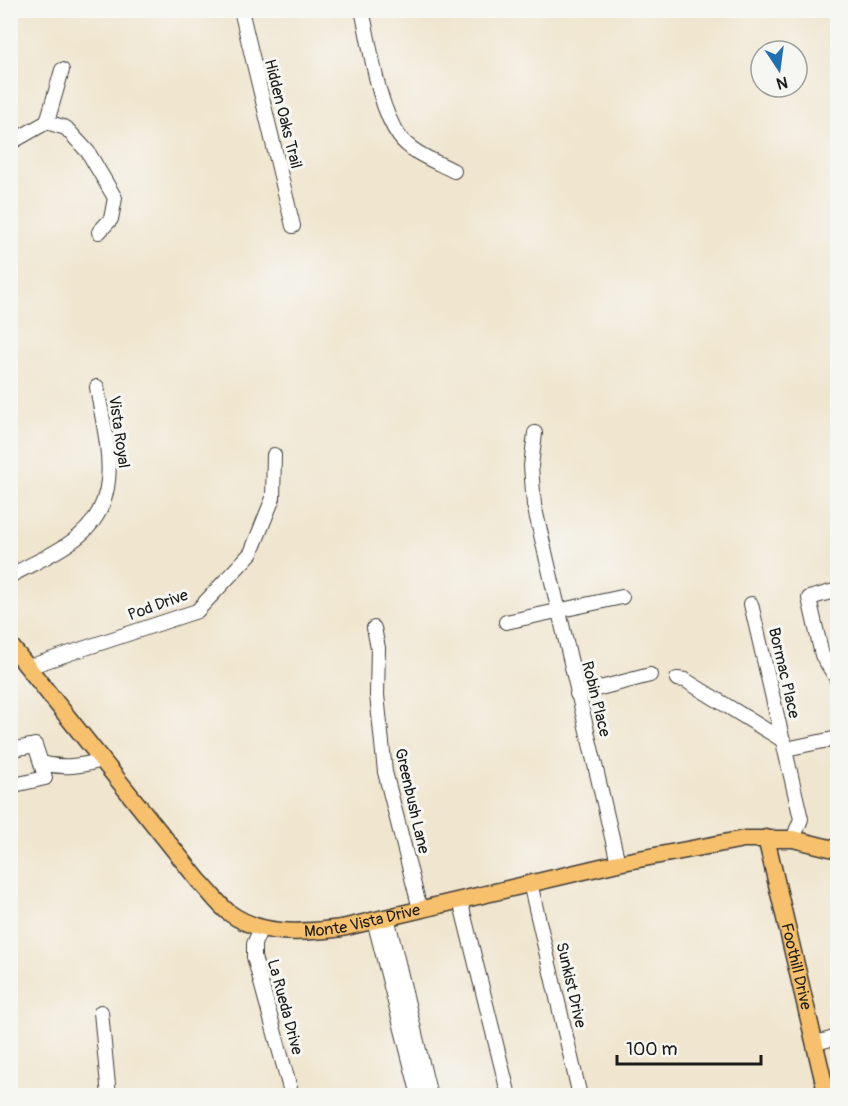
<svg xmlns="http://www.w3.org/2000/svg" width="848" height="1106" font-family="Pangolin,sans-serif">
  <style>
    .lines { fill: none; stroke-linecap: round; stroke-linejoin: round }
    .minor-casing { stroke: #3c3a37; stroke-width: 16 }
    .major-casing { stroke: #3c3a37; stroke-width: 19 }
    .minor { stroke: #fff; stroke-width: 14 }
    .major { stroke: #f7c06c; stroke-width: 16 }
    .labels { text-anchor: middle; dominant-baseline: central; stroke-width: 6; stroke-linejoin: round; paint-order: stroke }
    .street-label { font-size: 16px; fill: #1c1c1c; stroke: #f6f6f2 }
  </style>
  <rect width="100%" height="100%" fill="#f6f6f2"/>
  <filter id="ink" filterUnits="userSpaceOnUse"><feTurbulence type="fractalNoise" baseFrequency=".0167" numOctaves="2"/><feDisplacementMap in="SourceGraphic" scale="12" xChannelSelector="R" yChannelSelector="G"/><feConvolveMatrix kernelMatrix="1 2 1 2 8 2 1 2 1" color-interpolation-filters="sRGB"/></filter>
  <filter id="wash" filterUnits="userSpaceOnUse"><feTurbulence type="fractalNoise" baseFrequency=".008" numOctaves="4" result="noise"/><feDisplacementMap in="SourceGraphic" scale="24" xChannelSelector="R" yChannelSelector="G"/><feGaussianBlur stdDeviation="1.35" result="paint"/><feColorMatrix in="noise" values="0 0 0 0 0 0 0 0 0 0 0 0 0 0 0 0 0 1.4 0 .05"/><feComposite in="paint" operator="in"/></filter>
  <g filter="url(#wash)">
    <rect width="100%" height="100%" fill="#f0e5ce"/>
  </g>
  <g filter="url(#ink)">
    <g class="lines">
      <defs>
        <g id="minor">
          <path d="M241,10L293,226"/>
          <path d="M362,10C371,48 377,105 399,136C411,153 437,162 454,171"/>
          <path d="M47,122L62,70"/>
          <path d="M10,143L47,122L66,128L88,152L115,198L111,219L99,232"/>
          <path d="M535,433L531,466L534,505L618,863"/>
          <path d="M10,576C33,563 60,552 79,536C126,497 105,438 97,387"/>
          <path d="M838,590L809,598L822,655L838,681"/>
          <path d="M751,604L801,819L793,839"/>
          <path d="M506,622L622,597"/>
          <path d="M374,628L378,648L377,695L385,772L420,909"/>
          <path d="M28,667L197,611L251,553L273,498L274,455"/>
          <path d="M677,679L685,680L784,741"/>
          <path d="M577,694L650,675"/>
          <path d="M786,749L838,738"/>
          <path d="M10,750L35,745L41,763C64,769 80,766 103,760"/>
          <path d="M10,786L45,778L41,763"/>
          <path d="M530,883L580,1096"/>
          <path d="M460,900L509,1096"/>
          <path d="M387,917L430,1096"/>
          <path d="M374,920L419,1096"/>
          <path d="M261,928L254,944V957L292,1096"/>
          <path d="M101,1012L109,1096"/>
          <path d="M816,1043L838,1037"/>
        </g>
        <g id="major">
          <path id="s1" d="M10,645L199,881C209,891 218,904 228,912C261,937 304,933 342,928L618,863L744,839H793L838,850"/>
          <path id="s2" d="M766,838L827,1096"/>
        </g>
      </defs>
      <use href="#minor" class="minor-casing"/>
      <use href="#major" class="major-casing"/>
      <use href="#minor" class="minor"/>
      <use href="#major" class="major"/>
    </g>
  </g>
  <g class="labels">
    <g class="street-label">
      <text transform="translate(283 114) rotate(76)">Hidden Oaks Trail</text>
      <text transform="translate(119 432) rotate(82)">Vista Royal</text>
      <text transform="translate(158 605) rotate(-20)">Pod Drive</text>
      <text transform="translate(784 673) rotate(77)">Bormac Place</text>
      <text transform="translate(596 699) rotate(76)">Robin Place</text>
      <text transform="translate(412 801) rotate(77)">Greenbush Lane</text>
      <text stroke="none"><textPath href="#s1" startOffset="484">Monte Vista Drive</textPath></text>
      <text stroke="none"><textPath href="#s2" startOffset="132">Foothill Drive</textPath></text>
      <text transform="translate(571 985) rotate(77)">Sunkist Drive</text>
      <text transform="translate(285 1007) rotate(75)">La Rueda Drive</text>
    </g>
  </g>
  <rect width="848" height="1106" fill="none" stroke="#f6f6f2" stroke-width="36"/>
  <g transform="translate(779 69) rotate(167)"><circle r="28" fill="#f6f6f2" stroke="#9f9f9c" stroke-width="1.5"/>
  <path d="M0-4.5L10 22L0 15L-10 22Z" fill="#1f6fb2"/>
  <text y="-9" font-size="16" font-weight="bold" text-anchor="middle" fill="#1c1c1c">N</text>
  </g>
  <path d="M617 1055v9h144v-9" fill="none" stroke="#1c1c1c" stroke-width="3"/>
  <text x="626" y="1055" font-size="18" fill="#1c1c1c" stroke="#f6f6f2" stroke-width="4.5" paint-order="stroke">100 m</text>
</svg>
